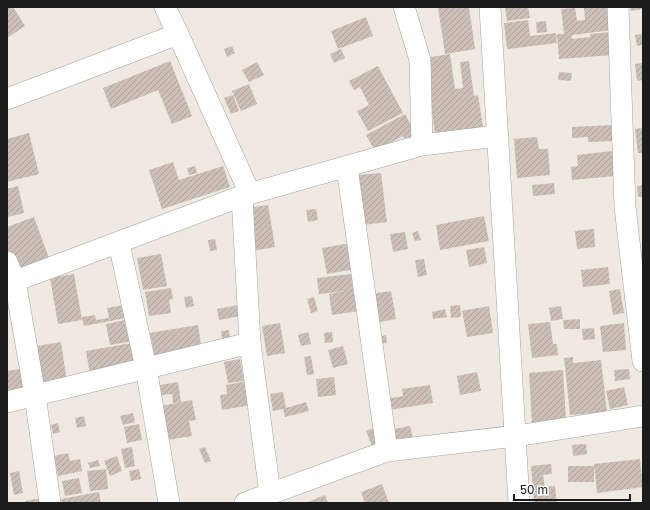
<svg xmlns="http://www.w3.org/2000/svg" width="650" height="510" font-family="'Golos Text',sans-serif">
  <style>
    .building { fill: url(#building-hatch) }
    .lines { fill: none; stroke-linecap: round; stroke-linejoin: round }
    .minor-casing { stroke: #a3a3a3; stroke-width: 22 }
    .minor { stroke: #fff; stroke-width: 21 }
  </style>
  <defs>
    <pattern id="building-hatch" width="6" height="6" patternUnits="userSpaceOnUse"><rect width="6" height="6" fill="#cbbfb7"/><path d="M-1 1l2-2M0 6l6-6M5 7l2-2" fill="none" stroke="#aea49d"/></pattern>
  </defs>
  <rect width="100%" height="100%" fill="#efe9e1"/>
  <g class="building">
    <path d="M7,7H13L25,26L7,38Z"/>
    <path d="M438,7H469L475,49L445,54Z"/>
    <path d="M505,7H528L530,18L507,21Z"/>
    <path d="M596,7H609L612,30L572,35V39L590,37V34L611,32L612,55L559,59L557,34H564L561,9L575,8L577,21L585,20L584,8Z"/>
    <path d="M630,7H643V9L631,11Z"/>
    <path d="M366,17L373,36L338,49L331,31Z"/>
    <path d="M528,20L530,36L556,33L557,43L507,49L504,23Z"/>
    <path d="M546,21L547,32L537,33L536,22Z"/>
    <path d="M643,34V45L637,46L635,35Z"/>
    <path d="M232,46L235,53L227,57L224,49Z"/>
    <path d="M341,49L345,58L334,63L330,54Z"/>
    <path d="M450,54L455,89L463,88L460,62L469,61L474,96L478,95L483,127L435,134L425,58Z"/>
    <path d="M170,61L192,116L172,124L158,90L111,109L103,88Z"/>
    <path d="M257,62L264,75L249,82L242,70Z"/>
    <path d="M643,63V80L637,81L635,64Z"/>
    <path d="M378,66L403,113L368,131L357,111L369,105L360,87L354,90L349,81Z"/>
    <path d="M559,72L572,73L571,81L558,80Z"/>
    <path d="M249,84L257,104L241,111L232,91Z"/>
    <path d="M233,95L239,111L231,114L224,98Z"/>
    <path d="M405,114L417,136L406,142L403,136L375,151L366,135Z"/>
    <path d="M612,125L613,141L588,142V137L572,138V127Z"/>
    <path d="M643,128V153H638L635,129Z"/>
    <path d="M29,133L39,174L7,182V139Z"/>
    <path d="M537,137L539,149H548L550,175L517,178L514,139Z"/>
    <path d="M613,151L615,176L572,180L571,167L578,166L577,155Z"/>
    <path d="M173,162L179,180L223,166L230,187L162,209L149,170Z"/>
    <path d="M195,166L197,173L189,175L187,168Z"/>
    <path d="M381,173L387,222L363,225L357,175Z"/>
    <path d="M554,183L555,194L533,196L532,185Z"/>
    <path d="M643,185V197H638L637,186Z"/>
    <path d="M18,186L24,213L7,217V189Z"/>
    <path d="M268,205L275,247L253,251L246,208Z"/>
    <path d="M316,209L318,220L308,222L306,210Z"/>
    <path d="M484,216L489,241L440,250L436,225Z"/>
    <path d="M34,217L49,258L9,272L7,266V227Z"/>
    <path d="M594,229L595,247L577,249L575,231Z"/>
    <path d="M418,231L421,240L415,241L412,233Z"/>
    <path d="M405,232L408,249L393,252L390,234Z"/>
    <path d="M215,239L217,250L210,251L208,240Z"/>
    <path d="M350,243L355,269L327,274L322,248Z"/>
    <path d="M484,247L487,263L469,267L466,250Z"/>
    <path d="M161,254L167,286L143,290L137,258Z"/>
    <path d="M424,259L427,275L418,277L415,260Z"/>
    <path d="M608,267L610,284L583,287L581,270Z"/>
    <path d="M74,274L82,320L58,324L50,278Z"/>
    <path d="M351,274L353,290H356L359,311L332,315L329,294L345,291L319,294L317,278Z"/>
    <path d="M171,288L173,299L169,300L171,313L149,316L145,292Z"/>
    <path d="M620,289L624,313L613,315L609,291Z"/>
    <path d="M391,291L396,319L375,323L370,294Z"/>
    <path d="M192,296L194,306L186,308L184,297Z"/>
    <path d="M314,297L318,311L311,313L307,299Z"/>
    <path d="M129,304L131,317L84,326L82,317L95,315L96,320L109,318L107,308Z"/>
    <path d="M243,304L245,315L219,320L217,309Z"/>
    <path d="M460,305L461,317L451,318L450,306Z"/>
    <path d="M489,306L493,333L467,337L462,311Z"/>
    <path d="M561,306L563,319L551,321L549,308Z"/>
    <path d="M445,309L447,317L433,319L432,312Z"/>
    <path d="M130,319L134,341L110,345L106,324Z"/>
    <path d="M580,319V329H564L563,320Z"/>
    <path d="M550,322L553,344H557L558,355L532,358L528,324Z"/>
    <path d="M280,323L285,353L267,356L262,326Z"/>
    <path d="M624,323L626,350L603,352L600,326Z"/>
    <path d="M198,325L202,351L155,359L150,333Z"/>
    <path d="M594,328L595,339L583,340L582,329Z"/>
    <path d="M229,330L230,343L223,344L221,331Z"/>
    <path d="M308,332L311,344L301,346L298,335Z"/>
    <path d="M332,332L333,342L325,343L324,333Z"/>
    <path d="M386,335L387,343L378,344L377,337Z"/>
    <path d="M61,342L67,382L43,386L37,346Z"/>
    <path d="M132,343L136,368L90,375L86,351Z"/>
    <path d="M343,346L348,364L333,368L328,350Z"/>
    <path d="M311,356L314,374L307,375L304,357Z"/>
    <path d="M573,357V363L601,360L607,412L570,415L564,358Z"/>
    <path d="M240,359L244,381L228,383L224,362Z"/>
    <path d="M24,368L28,391L7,394V371Z"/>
    <path d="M629,369L630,379L615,381L614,370Z"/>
    <path d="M563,370L566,421L532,424L529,373Z"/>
    <path d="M477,372L481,391L460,395L457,376Z"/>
    <path d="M334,377L336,395L318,397L316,379Z"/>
    <path d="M253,380L257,404L222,410L220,395L227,394L226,385Z"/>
    <path d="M178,382L181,402L173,403L172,394L162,395L160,385Z"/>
    <path d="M430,385L433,403L383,411L381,400L403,396L402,389Z"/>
    <path d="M624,387L628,405L610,409L606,391Z"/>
    <path d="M283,392L286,408L306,402L309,411L285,417L283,409L273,411L270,394Z"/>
    <path d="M192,400L196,420L189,421L192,436L167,440L161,406Z"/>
    <path d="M133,413L135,422L123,425L120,416Z"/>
    <path d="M84,416L86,426L77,428L75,418Z"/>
    <path d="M58,423L60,432L53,434L51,425Z"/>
    <path d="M139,424L142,440L127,443L124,427Z"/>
    <path d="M410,426L414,443L393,447L389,430Z"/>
    <path d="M376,427L385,450L375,454L366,431Z"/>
    <path d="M586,444L587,454L573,456L572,445Z"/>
    <path d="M132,447L135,466L125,468L121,449Z"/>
    <path d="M205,447L211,461L205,463L199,449Z"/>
    <path d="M68,453L70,461L80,459L82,471L58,476L54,456Z"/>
    <path d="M117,456L122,471L110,476L104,461Z"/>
    <path d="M640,459L643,487L597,493L594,464Z"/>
    <path d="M98,460L100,466L90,468L88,463Z"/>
    <path d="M551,464L552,474L543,475L545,487L555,486L557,503H534L531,466Z"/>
    <rect x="568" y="466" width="26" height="16"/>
    <path d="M106,469L108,489L90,491L87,471Z"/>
    <path d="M139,469L141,479L131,481L129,471Z"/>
    <path d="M19,471L23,493L14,495L10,473Z"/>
    <path d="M79,478L82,493L65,496L62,481Z"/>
    <path d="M382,484L389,503H365L361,492Z"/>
    <path d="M99,492L101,503H62L61,499Z"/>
    <path d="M325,495L328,503H305Z"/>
    <path d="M47,497L49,503H25V501Z"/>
  </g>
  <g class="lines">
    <defs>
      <g id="minor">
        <path d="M165,7L178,34L250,194"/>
        <path d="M404,7L420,60L422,145"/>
        <path d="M490,7L519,503"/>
        <path d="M618,7L625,207L643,361"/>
        <path d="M7,99L178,34"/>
        <path d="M347,167L387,451"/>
        <path d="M242,196L250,343L270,494"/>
        <path d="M119,243L146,368L169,503"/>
        <path d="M7,262L15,281L35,395L50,503"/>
        <path d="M7,284L242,196L422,145L497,136"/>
        <path d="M7,402L250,343"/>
        <path d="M245,503L387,451L516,436L643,416"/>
      </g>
    </defs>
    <use href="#minor" class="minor-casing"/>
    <use href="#minor" class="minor"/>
  </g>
  <rect width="650" height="510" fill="none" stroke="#1c1c1c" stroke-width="16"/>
  <path d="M514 494v6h116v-6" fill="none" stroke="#1c1c1c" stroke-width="2"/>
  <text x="520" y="494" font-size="12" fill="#1c1c1c" stroke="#ffffff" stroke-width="3" paint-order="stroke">50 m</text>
</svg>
